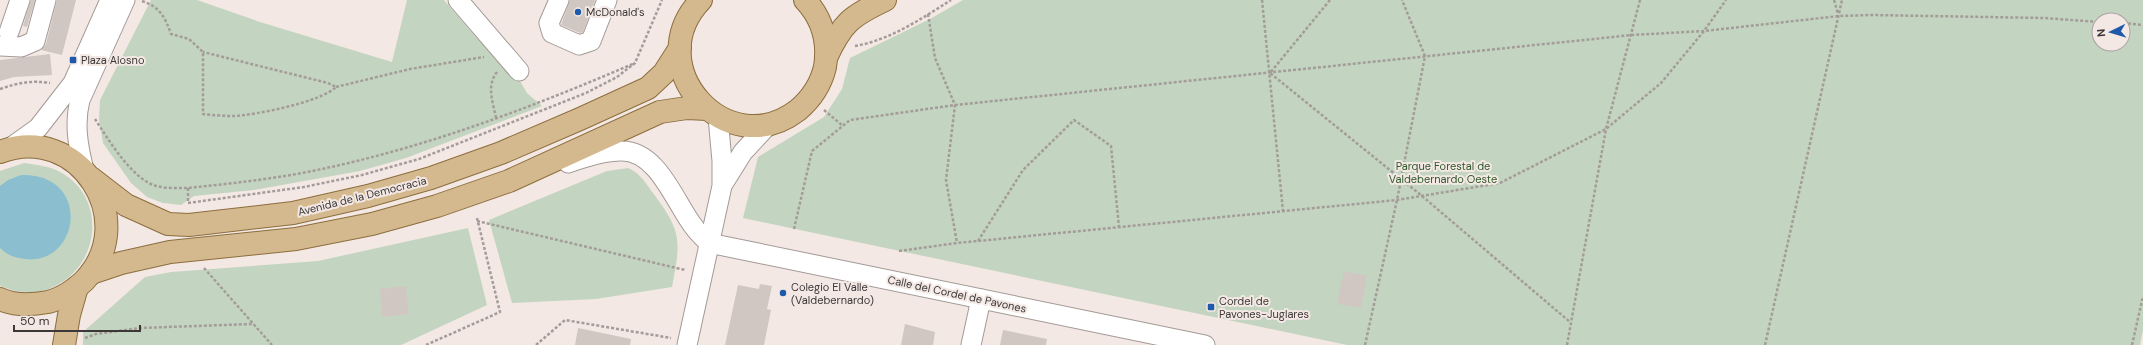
<svg xmlns="http://www.w3.org/2000/svg" width="2143" height="345" font-family="'DM Sans',sans-serif">
  <style>
    .green { fill: #c3d5c0; fill-rule: evenodd }
    .water { fill: #8bbece }
    .building { fill: #d0c7c3 }
    .lines { fill: none; stroke-linecap: round; stroke-linejoin: round }
    .minor-casing { stroke: #a39a96; stroke-width: 21 }
    .major-casing { stroke: #8c6e3e; stroke-width: 24 }
    .path { stroke: #a49c99; stroke-width: 2.5; stroke-dasharray: 3 2; stroke-linecap: butt }
    .minor { stroke: #fff; stroke-width: 19 }
    .major { stroke: #d4b98e; stroke-width: 22 }
    .poi-dot { fill: #1e59aa; stroke: #f3e8e4; stroke-width: 1.5 }
    .labels { text-anchor: middle; dominant-baseline: central; stroke-width: 4; stroke-linejoin: round; paint-order: stroke }
    .poi-label { font-size: 11px; fill: #3c3837; stroke: #f3e8e4; text-anchor: start }
    .park-label { font-size: 11px; fill: #2e5829; stroke: #f3e8e4 }
    .street-label { font-size: 11px; fill: #3c3837; stroke: #f3e8e4 }
  </style>
  <rect width="100%" height="100%" fill="#f3e8e4"/>
  <g class="green">
    <path d="M151,0H197L260,22L392,62L407,0H444L474,35L520,81L527,93L542,106L406,158L360,171L254,190L194,196L181,205L163,203L147,197L131,183L103,143L99,120L100,100Z"/>
    <path d="M963,0H2143V330L2140,345H1347L743,218L758,157L824,117L842,89L850,58L930,19ZM2099,20H2123V44H2099Z"/>
    <path d="M24,163C38,165 50,166 62,173C108,200 99,267 53,287C44,291 31,294 21,292C14,291 7,288 0,286V171Z"/>
    <path d="M628,168C640,173 645,182 653,193C682,232 681,240 672,287L596,299L512,303L489,220L607,171Z"/>
    <path d="M468,228L487,305L401,345H83V332L145,277L171,272L318,261Z"/>
  </g>
  <path class="water" d="M21,175C93,173 80,266 25,259C15,258 7,255 0,248V186L8,180Z"/>
  <g class="building">
    <path d="M31,0H35L27,27L23,26Z"/>
    <path d="M57,0H76L62,55L41,50L46,44Z"/>
    <path d="M570,0H595L583,32L580,33L561,25Z"/>
    <path d="M50,54L52,75L14,77L0,81V60Z"/>
    <path d="M1344,271L1367,276L1361,308L1337,304Z"/>
    <path d="M760,284L772,286L767,309L771,310L764,345H725L738,285L759,289Z"/>
    <path d="M406,286L409,314L382,317L380,289Z"/>
    <path d="M905,324L935,332L933,345H901Z"/>
    <path d="M578,328L631,339L630,345H575Z"/>
    <path d="M1003,330L1047,339L1046,345H1000Z"/>
  </g>
  <g class="lines">
    <defs>
      <g id="minor">
        <path d="M458,0L519,71"/>
        <path d="M559,0L549,23L552,33L579,45L591,41L607,0"/>
        <path d="M9,32L20,0"/>
        <path d="M0,46L21,47L35,41L46,0"/>
        <path d="M10,148L38,128L73,83L110,0"/>
        <path d="M568,163C585,157 603,151 621,151C658,150 675,203 694,227C698,233 704,238 709,243"/>
        <path d="M84,170C78,146 74,124 80,100L125,0"/>
        <path d="M723,184L743,152L770,123"/>
        <path d="M709,243L1205,345"/>
        <path d="M687,345L722,186V161L718,117"/>
        <path d="M971,345L981,299"/>
      </g>
      <g id="major">
        <path d="M701,0C638,66 727,165 798,110C811,99 821,84 825,67C829,42 822,18 805,0"/>
        <path d="M826,58C842,23 851,16 885,0"/>
        <path d="M0,152C78,122 142,221 84,281C75,290 61,299 48,302C32,305 15,306 0,299"/>
        <path d="M91,178L126,205L168,224L189,225L293,213L368,196L431,178L501,153L580,119L648,88L664,73L680,48"/>
        <path d="M91,273L121,263L170,252L296,239L372,224L437,206L509,181L660,112L687,108L707,109"/>
        <path d="M64,345L69,315L77,287"/>
      </g>
    </defs>
    <use href="#minor" class="minor-casing"/>
    <use href="#major" class="major-casing"/>
    <g class="path">
      <path d="M1262,0L1283,211"/>
      <path d="M1330,0L1270,73L1422,196L1570,322"/>
      <path d="M1834,0L1838,14"/>
      <path d="M142,1C160,7 165,17 171,34L189,39L203,52V114C213,115 223,116 233,116C256,115 321,102 336,87L328,83L203,52"/>
      <path d="M928,14L935,58L955,105L946,180L957,243"/>
      <path d="M2123,23L2143,25"/>
      <path d="M855,46C890,40 921,19 951,0"/>
      <path d="M336,87L410,69L484,57"/>
      <path d="M0,89C17,83 32,80 50,83"/>
      <path d="M824,110L843,126"/>
      <path d="M496,118C493,102 486,86 497,72"/>
      <path d="M95,119C108,139 129,174 151,184C162,189 176,188 188,188C226,184 264,180 302,173C417,151 528,109 635,63"/>
      <path d="M188,188V203L304,187L362,175L419,159L586,93L617,77L635,63L662,0"/>
      <path d="M477,221L685,270"/>
      <path d="M794,229L812,151L850,120L955,105L1632,35L1704,31L1839,16L1872,15L2044,18L2099,22"/>
      <path d="M978,241L1023,170L1074,120L1111,146L1119,227"/>
      <path d="M899,251L957,243L1397,200L1500,183L1606,129L1661,83L1704,31L1726,0"/>
      <path d="M204,268L272,345"/>
      <path d="M85,338L96,334L140,328L252,324"/>
      <path d="M426,345L500,312L477,218"/>
      <path d="M536,345L565,320L671,338"/>
      <path d="M1365,345L1397,200L1425,56L1402,0"/>
      <path d="M1567,345L1606,129L1640,0"/>
      <path d="M1765,345L1842,0"/>
      <path d="M2132,345L2143,296"/>
    </g>
    <use href="#minor" class="minor"/>
    <use href="#major" class="major"/>
  </g>
  <g class="poi-dot">
    <circle cx="578" cy="12" r="4"/>
    <rect x="69" y="56" width="8" height="8" rx="2"/>
    <circle cx="783" cy="293" r="4"/>
    <rect x="1207" y="303" width="8" height="8" rx="2"/>
  </g>
  <g class="labels">
    <g class="poi-label">
      <text x="586" y="12">McDonald's</text>
      <text x="81" y="60">Plaza Alosno</text>
      <text x="791" y="287">Colegio El Valle<tspan x="791" dy="13">(Valdebernardo)</tspan></text>
      <text x="1219" y="301">Cordel de<tspan x="1219" dy="13">Pavones-Juglares</tspan></text>
    </g>
    <g class="park-label">
      <text x="1443" y="166">Parque Forestal de<tspan x="1443" dy="13">Valdebernardo Oeste</tspan></text>
    </g>
    <g class="street-label">
      <text transform="translate(362 196) rotate(-14)">Avenida de la Democracia</text>
      <text transform="translate(957 294) rotate(12)">Calle del Cordel de Pavones</text>
    </g>
  </g>
  <g transform="translate(2111 32) rotate(265)"><circle r="19" fill="#f3e8e4" stroke="#aaa29f"/>
  <path d="M0-3L7 15L0 10L-7 15Z" fill="#1e59aa"/>
  <text y="-6" font-size="11" font-weight="bold" text-anchor="middle" fill="#3c3837">N</text>
  </g>
  <path d="M14 325v6h126v-6" fill="none" stroke="#3c3837" stroke-width="2"/>
  <text x="20" y="325" font-size="12" fill="#3c3837" stroke="#f3e8e4" stroke-width="3" paint-order="stroke">50 m</text>
</svg>
